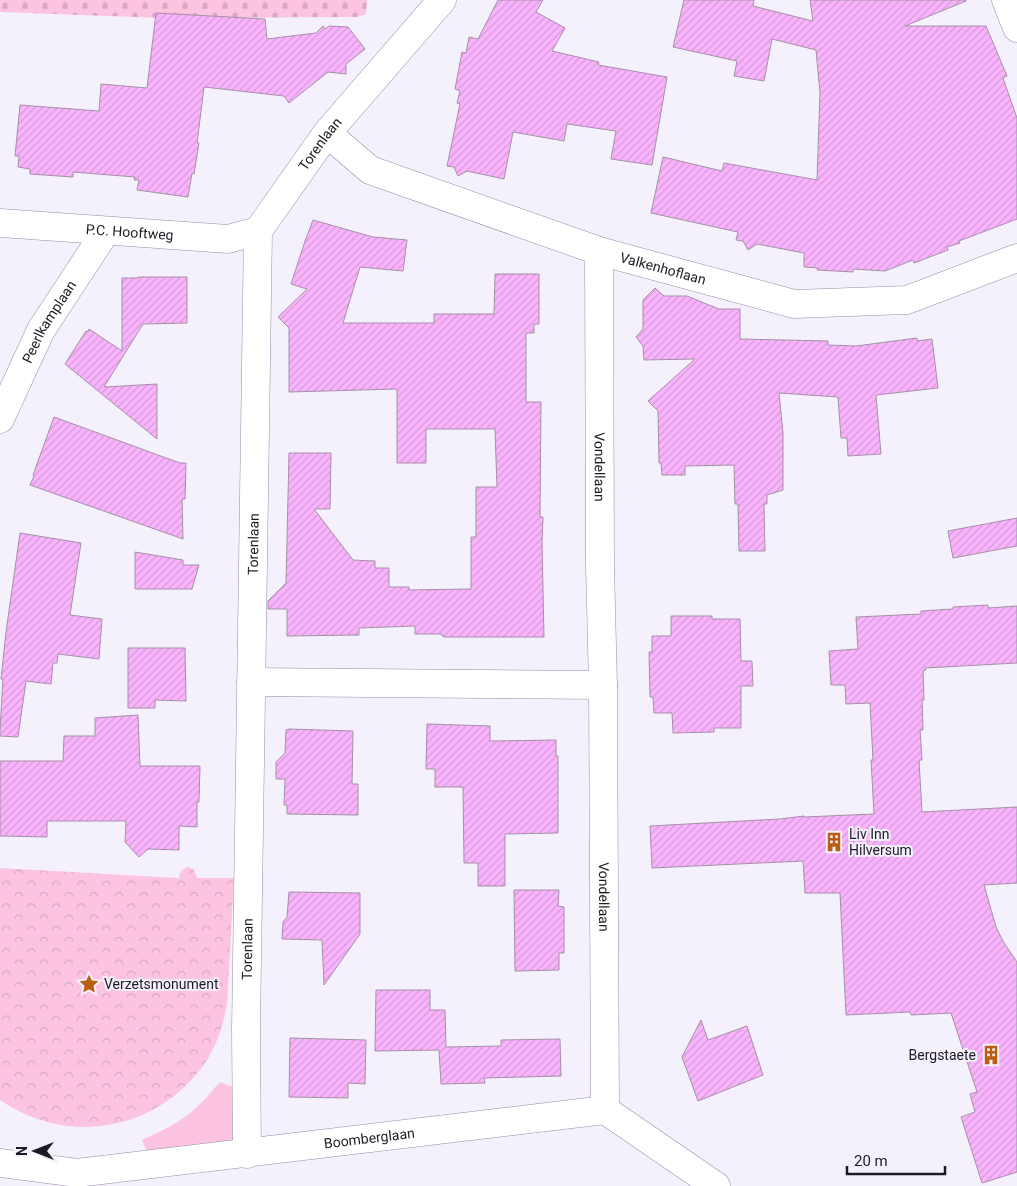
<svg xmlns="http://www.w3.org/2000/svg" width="1017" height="1186" font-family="Roboto,sans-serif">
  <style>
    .grass { fill: #fcc4e1 }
    .cemetery { fill: url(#cemetery-stones) }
    .park { fill: url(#park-crowns) }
    .building { fill: url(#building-hatch); stroke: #a590a6 }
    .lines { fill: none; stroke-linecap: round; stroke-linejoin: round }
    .minor-casing { stroke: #968ca7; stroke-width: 29 }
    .tertiary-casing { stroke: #968ca7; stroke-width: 29 }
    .minor { stroke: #fff; stroke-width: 28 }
    .tertiary { stroke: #fff; stroke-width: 28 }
    .labels { text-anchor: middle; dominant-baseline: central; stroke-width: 4; stroke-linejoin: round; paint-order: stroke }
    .street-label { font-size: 14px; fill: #1e1a24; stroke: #f5f1fc }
    .poi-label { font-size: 14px; fill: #1e1a24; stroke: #f5f1fc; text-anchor: start }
  </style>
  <defs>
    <pattern id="cemetery-stones" width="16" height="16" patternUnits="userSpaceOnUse" patternTransform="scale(1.25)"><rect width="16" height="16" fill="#fcc4e1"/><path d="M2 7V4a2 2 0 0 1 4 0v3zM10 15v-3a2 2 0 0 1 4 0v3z" fill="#d8a8c1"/></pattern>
    <pattern id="park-crowns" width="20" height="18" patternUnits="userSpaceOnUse" patternTransform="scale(1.25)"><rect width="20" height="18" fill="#fcc4e1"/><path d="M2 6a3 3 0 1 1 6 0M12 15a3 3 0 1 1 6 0" fill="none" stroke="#d8a8c1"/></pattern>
    <pattern id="building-hatch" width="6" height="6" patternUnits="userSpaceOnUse" patternTransform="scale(1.25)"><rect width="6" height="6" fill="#f9b4fd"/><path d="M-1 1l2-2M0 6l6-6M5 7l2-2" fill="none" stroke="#d59ad9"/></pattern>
  </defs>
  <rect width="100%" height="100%" fill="#f5f1fc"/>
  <path class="grass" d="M220,1082L233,1087L237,1141L147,1157L146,1150L142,1140C162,1131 183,1121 199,1105C207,1098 213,1089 220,1082Z"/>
  <path class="cemetery" d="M0,0H367L366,14L357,17L162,18L0,12Z"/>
  <path class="park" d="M188,867L194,870L197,878H234L227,1003C224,1023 218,1042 207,1060C161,1130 69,1148 0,1100V868L179,878C180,872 182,869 188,867Z"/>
  <g class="building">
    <path d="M498,0H543L536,12L565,28L552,51L599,62L598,65L667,77L652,165L611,159L616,131L567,124L564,141L513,132L504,179L467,171L458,176L454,167L447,166L460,104L457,103L460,91L455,89L462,52L466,53L469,37L478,39Z"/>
    <path d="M684,0H754L753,6L813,21L810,0H966V1L905,26H986L1007,76L1003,78L1017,118V219L959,241L960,243L947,247L948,250L914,263L913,260L885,271L853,269V272L817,270L818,268L804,267V253L757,244L748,250L743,241L736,240L738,232L651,213L663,157L722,171L724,163L817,180L820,93L816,50L772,39L764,81L734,76L737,61L673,47Z"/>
    <path d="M156,13L265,19L267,39L316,33L323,26L325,29L329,26L348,27L365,49L346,64V74L328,72L289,103L284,96L204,87L197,143H199L194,174L192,173L188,197L137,190L139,180H134L135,177L73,172V177L30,174V169L18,167L19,156H15L20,105L99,111L101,84L147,88Z"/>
    <path d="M313,220L373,237L407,240L403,271L360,267L343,323H434V314H494L495,274H539V324H534V333H526V402H541L540,517H543L542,542L544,637H444V636H442V634H415V626L359,628V635L287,636V609H268V601L286,583L289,453H331L330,509H314L353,560L375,561V568H389V587H409V590L471,589V537H476V487H497L495,429H426V463H397V389L289,392V328L278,317L307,289L291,284L305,241Z"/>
    <path d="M138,277H187V323L143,324L104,387L157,384V439L65,364L86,331L87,332L89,329L122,351V278H138Z"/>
    <path d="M655,288L664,296H687L719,309H740V339L828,341V345L856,346L917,338V341L932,339L938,388L876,395L881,454L848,456L847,438H841L838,397L779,393L783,433V490L767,495V504H764L765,551H739L738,504H735L734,465L685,466V475H662L661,463H659L658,411L648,401L695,359L644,360L643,346L636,337L643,329V300Z"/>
    <path d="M54,417L180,463H186L185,499H182L183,539L30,485L34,476L33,475Z"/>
    <path d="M1017,518V546L953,558L948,531Z"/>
    <path d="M20,533L81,543L70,615L102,619L99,659L58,654L57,663H53L51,684L26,681L18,737L0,736V729L3,679H1L6,632Z"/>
    <path d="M135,552L183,560V565H199L192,589H135Z"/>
    <path d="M988,605V608L1017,606V663L925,668L926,670L923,671L924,700H922L923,730H920L922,760H919L922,812L1017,807V883L984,885L996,927L1004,943L1017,962V1172L982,1183L961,1117L975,1112L970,1094L977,1092L951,1013L911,1015L910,1012L846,1015L840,893H805L803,861L652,868L650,826L780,819L804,816V817L874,814L871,760H873L870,703L846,704L845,685H831L829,651L858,649L856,617L921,614V611L953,609V607Z"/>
    <path d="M671,616H712V619H740L741,661H752L753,686H741V728H714V732L673,733L672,713H654L653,697H650L649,652H652V636H671Z"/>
    <path d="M128,648H185L186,701L155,700V708H128Z"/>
    <path d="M138,715L140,766H200L199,802H197V827L179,826V850L148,849L139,857L125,842L126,821H47V837L0,836V761H63L64,736H95V718Z"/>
    <path d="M427,724L490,726V741L556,740V756H558V833L505,834V886H478V863H464L463,787H435V769H426Z"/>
    <path d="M289,729L353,731L352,784H358V815L287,814V805H284L285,779H276V762L285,753L286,730Z"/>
    <path d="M514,890H559L558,906L564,907V953H559V970L515,971Z"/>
    <path d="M289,892L360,893V934L324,985L322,940L282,939L283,922L287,917Z"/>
    <path d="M376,990H430V1010H445L446,1047L501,1046V1040L560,1039L561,1076L484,1078L485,1083L441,1084L439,1050L375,1051Z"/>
    <path d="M701,1020L708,1040L747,1026L763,1075L698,1101L682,1057Z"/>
    <path d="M290,1038L366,1040L365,1084L348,1083V1098L289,1097Z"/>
  </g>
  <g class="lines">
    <defs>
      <g id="minor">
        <path id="s1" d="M327,133L370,170L599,251L794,304L907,300L1017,258"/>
        <path id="s2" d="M0,223L228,239L258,231"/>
        <path id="s3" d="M599,251L600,566L603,685L605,1110"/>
        <path id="s4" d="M0,419L41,330L106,231"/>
        <path d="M251,682L603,685"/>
        <path id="s5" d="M247,1154L246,1029L258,231L327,133L442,0"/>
        <path id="s6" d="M0,1163L77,1173L605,1110L716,1186"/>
      </g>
      <path id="tertiary" d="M1006,0L1017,28"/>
    </defs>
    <use href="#minor" class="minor-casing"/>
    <use href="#tertiary" class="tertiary-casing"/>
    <use href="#minor" class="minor"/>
    <use href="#tertiary" class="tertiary"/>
  </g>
  <defs>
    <symbol id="building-bare" viewBox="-9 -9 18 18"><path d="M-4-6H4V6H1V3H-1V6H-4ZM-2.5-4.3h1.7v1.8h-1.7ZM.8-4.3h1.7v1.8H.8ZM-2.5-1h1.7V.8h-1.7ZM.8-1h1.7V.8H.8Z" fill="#bb5d10" stroke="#f5f1fc" stroke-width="2.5" paint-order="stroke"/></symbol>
    <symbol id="sight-bare" viewBox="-9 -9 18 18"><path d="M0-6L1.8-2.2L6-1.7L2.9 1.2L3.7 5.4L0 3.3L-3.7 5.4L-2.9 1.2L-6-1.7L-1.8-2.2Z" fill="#bb5d10" stroke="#f5f1fc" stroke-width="2.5" paint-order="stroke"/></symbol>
  </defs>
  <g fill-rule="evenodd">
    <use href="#building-bare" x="820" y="828" width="28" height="28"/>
    <use href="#sight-bare" x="75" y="970" width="28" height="28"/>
    <use href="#building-bare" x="977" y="1041" width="28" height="28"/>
  </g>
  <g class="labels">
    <g class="street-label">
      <text stroke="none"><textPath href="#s5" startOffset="1030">Torenlaan</textPath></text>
      <text stroke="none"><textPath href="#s2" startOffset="130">P.C. Hooftweg</textPath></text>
      <text stroke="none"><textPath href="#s1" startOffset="366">Valkenhoflaan</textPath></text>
      <text stroke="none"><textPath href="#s4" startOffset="109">Peerlkamplaan</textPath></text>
      <text stroke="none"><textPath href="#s3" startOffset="216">Vondellaan</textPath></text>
      <text stroke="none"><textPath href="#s5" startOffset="610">Torenlaan</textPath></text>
      <text stroke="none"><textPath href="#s3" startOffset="646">Vondellaan</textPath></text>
      <text stroke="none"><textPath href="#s5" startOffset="205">Torenlaan</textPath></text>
      <text stroke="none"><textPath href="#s6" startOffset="372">Boomberglaan</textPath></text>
    </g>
    <g class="poi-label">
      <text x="849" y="834">Liv Inn<tspan x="849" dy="16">Hilversum</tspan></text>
      <text x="104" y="984">Verzetsmonument</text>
      <text x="976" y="1055" text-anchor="end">Bergstaete</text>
    </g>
  </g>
  <g transform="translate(35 1151) rotate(270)" stroke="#f5f1fc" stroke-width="4" paint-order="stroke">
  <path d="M0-4L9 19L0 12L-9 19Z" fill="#1e1a24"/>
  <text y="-8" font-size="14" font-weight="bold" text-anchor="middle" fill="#1e1a24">N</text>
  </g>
  <path d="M847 1166v8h98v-8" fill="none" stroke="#1e1a24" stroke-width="2.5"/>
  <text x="854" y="1166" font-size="15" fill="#1e1a24" stroke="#f5f1fc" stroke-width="4" paint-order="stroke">20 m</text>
</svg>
